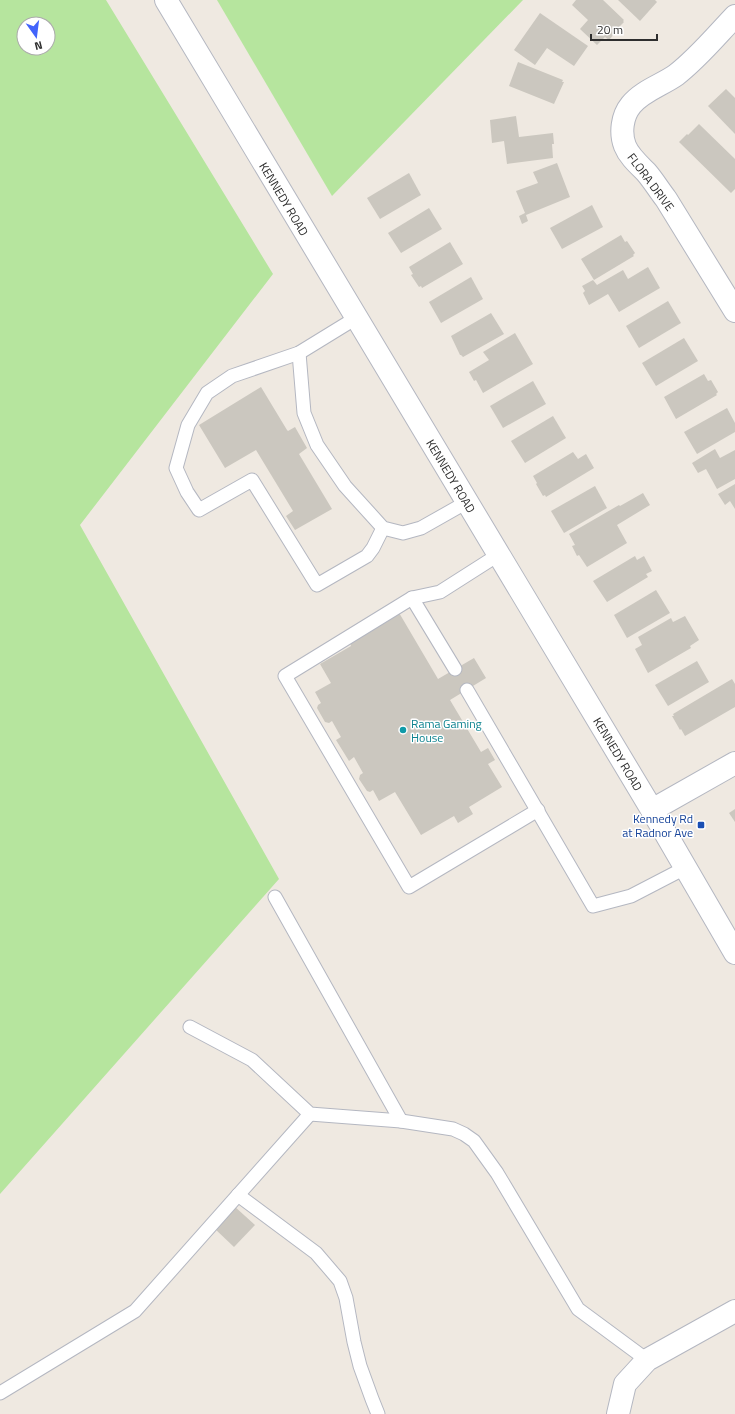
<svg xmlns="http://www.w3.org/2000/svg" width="735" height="1414" font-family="'Titillium Web',sans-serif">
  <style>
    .green { fill: #b6e59e; fill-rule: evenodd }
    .building { fill: #cbc7bf }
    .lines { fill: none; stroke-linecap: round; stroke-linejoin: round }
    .lane-casing { stroke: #b4b7c1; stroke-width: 15 }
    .street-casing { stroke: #b4b7c1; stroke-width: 24 }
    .secondary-casing { stroke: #b4b7c1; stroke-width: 24 }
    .lane { stroke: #fff; stroke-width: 13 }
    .street { stroke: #fff; stroke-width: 22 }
    .secondary { stroke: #fff; stroke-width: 22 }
    .culture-dot { fill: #0f9aa8; stroke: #fff; stroke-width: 1.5 }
    .transit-dot { fill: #1a4fb4; stroke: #fff; stroke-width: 1.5 }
    .labels { text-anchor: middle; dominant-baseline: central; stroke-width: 3; stroke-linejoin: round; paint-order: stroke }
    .street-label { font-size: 12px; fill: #2e2e2e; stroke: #fff }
    .culture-label { font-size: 12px; fill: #0d838f; stroke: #fff; text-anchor: start }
    .transit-label { font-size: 12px; fill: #164399; stroke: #fff; text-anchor: end }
  </style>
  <rect width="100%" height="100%" fill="#efe9e1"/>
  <g class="green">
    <path d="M0,0H106L273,274L80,525L279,879L0,1194ZM24,24H48V48H24Z"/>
    <path d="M217,0H523L332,196Z"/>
  </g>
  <g class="building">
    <path d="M576,0H603L624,20L623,21L624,22L614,32L615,33L609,40L605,37L597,45L580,29L588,20L572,5Z"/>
    <path d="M618,0H655L657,2L640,21Z"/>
    <path d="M540,13L588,46L574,66L547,48L535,65L514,50Z"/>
    <path d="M518,62L563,80L562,82H564L554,104L509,86Z"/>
    <path d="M726,89L735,98V134L708,106Z"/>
    <path d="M516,116L519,137L553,133L554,144H552L553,158L507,164L504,141L492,143L490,120Z"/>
    <path d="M699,124L735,159V189L731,193L679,142L687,134L688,135Z"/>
    <path d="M557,163L570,197L526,215L528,221L522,224L519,216L525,213L516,191L538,183L533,172Z"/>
    <path d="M409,173L421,195L380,219L367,198Z"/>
    <path d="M592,205L603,227L562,249L550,228Z"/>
    <path d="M429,208L442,229L401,253L388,233Z"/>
    <path d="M621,235L625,242L627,241L635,253L633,255L634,256L594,280L581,259Z"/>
    <path d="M450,242L463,264L422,288L421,286L419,287L411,275L413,274L409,267Z"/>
    <path d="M648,267L660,288L619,312L608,294L589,305L583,293L585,291L582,286L593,280L597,285L623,270L628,279Z"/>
    <path d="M471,277L483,299L441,323L429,302Z"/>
    <path d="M668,301L681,323L639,348L626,326Z"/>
    <path d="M491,313L504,334L463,357L461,355H460L451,336Z"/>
    <path d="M515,333L533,364L483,393L476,380L474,381L469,372L489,360L483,352Z"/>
    <path d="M684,338L698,361L656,386L642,363Z"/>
    <path d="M704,374L708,381L711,380L718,392L716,394L717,395L676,419L664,397Z"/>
    <path d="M533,381L546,404L503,428L490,406Z"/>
    <path d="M261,387L287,430L288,431L295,427L307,448L299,454L332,509L295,530L286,516L293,511L256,450L225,468L199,425Z"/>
    <path d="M727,408L735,423V432L697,454L684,432Z"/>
    <path d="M553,416L566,438L525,463L511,441Z"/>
    <path d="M715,449L720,458L735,450V479L717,489L706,469L698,473L692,463Z"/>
    <path d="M573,452L578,459L586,454L594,468L546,497L545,495L543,496L536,484L537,483L533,476Z"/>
    <path d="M735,484V509L730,501L725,505L718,494Z"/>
    <path d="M595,486L607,508L564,533L551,511Z"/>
    <path d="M643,493L650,505L617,525L627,543L587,567L579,555L577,556L572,546L575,545L569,534L619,505L620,506Z"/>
    <path d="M635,556L637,560L644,556L652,571L646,574L648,577L607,602L593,581Z"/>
    <path d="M656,590L670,613L627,638L614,615Z"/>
    <path d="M398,611L438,679L474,658L486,678L450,700L481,752L488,748L495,760L488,764L502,787L469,807L473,814L458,823L454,816L421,835L395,792L379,801L373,790L370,792L367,791L359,779L360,775L363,773L354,757L349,761L336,740L341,737L332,721L329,723L325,722L317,708L318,705L321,703L315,692L331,683L320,664L351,646L349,640Z"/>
    <path d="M685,616L699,640L690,646L691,648L648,673L635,649L642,645L638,637L671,618L673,622Z"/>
    <path d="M697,661L709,682L668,706L655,685Z"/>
    <path d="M732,679L735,684V707L685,736L681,729L680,730L672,716H674L673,714Z"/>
    <path d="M735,809V822L729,813Z"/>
    <path d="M234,1206L255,1225L234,1247L214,1228Z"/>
  </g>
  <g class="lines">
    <defs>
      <g id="lane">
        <path d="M356,318L299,353L232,376L207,393L188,425L176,468L187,492L199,510L252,480L317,585L367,556L373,548L383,528"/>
        <path d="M299,353L304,413L317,445L345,486L383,528L403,533L421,528L467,502"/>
        <path d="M498,555L440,592L412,598L285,676L409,887L538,810"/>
        <path d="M412,598L455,669"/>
        <path d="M467,690L593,906L631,896L685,868"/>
        <path d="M275,897L401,1121"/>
        <path d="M190,1027L252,1060L310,1114L401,1121L453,1129L464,1134L474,1141L497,1173L578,1309L647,1360"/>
        <path d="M238,1195L316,1253L340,1281L346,1298L354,1342L360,1366L372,1399L378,1414"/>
        <path d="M0,1393L135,1311L310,1114"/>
      </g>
      <g id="street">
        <path d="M735,16C716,36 698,58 676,75C662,85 642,91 631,105C622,116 620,133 625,146C629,156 638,164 646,172C653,180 659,190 666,199L735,311"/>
        <path d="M652,810L735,763"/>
        <path d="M618,1414L625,1384L647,1360L735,1311"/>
      </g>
      <path id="secondary" d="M166,0L652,810L735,953"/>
    </defs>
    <use href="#lane" class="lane-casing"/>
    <use href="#street" class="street-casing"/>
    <use href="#secondary" class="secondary-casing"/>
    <use href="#lane" class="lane"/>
    <use href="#street" class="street"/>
    <use href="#secondary" class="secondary"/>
  </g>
  <circle class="culture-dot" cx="403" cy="730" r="4"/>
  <rect class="transit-dot" x="697" y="821" width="8" height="8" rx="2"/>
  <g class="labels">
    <g class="street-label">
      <text transform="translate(651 182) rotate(53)">FLORA DRIVE</text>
      <text transform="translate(284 199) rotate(59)">KENNEDY ROAD</text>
      <text transform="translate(451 476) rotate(59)">KENNEDY ROAD</text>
      <text transform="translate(618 754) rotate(59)">KENNEDY ROAD</text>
    </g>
    <g class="culture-label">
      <text x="411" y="723">Rama Gaming<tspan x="411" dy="14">House</tspan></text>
    </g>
    <g class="transit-label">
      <text x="693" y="818">Kennedy Rd<tspan x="693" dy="14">at Radnor Ave</tspan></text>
    </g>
  </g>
  <g transform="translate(36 36) rotate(166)"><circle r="19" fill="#ffffff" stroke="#ababab"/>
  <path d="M0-3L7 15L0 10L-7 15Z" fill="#4264fb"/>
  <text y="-6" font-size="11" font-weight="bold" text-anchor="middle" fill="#2e2e2e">N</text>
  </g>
  <path d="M591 34v6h66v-6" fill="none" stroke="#2e2e2e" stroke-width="2"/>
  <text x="597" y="34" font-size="12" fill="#2e2e2e" stroke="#ffffff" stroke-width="3" paint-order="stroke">20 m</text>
</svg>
